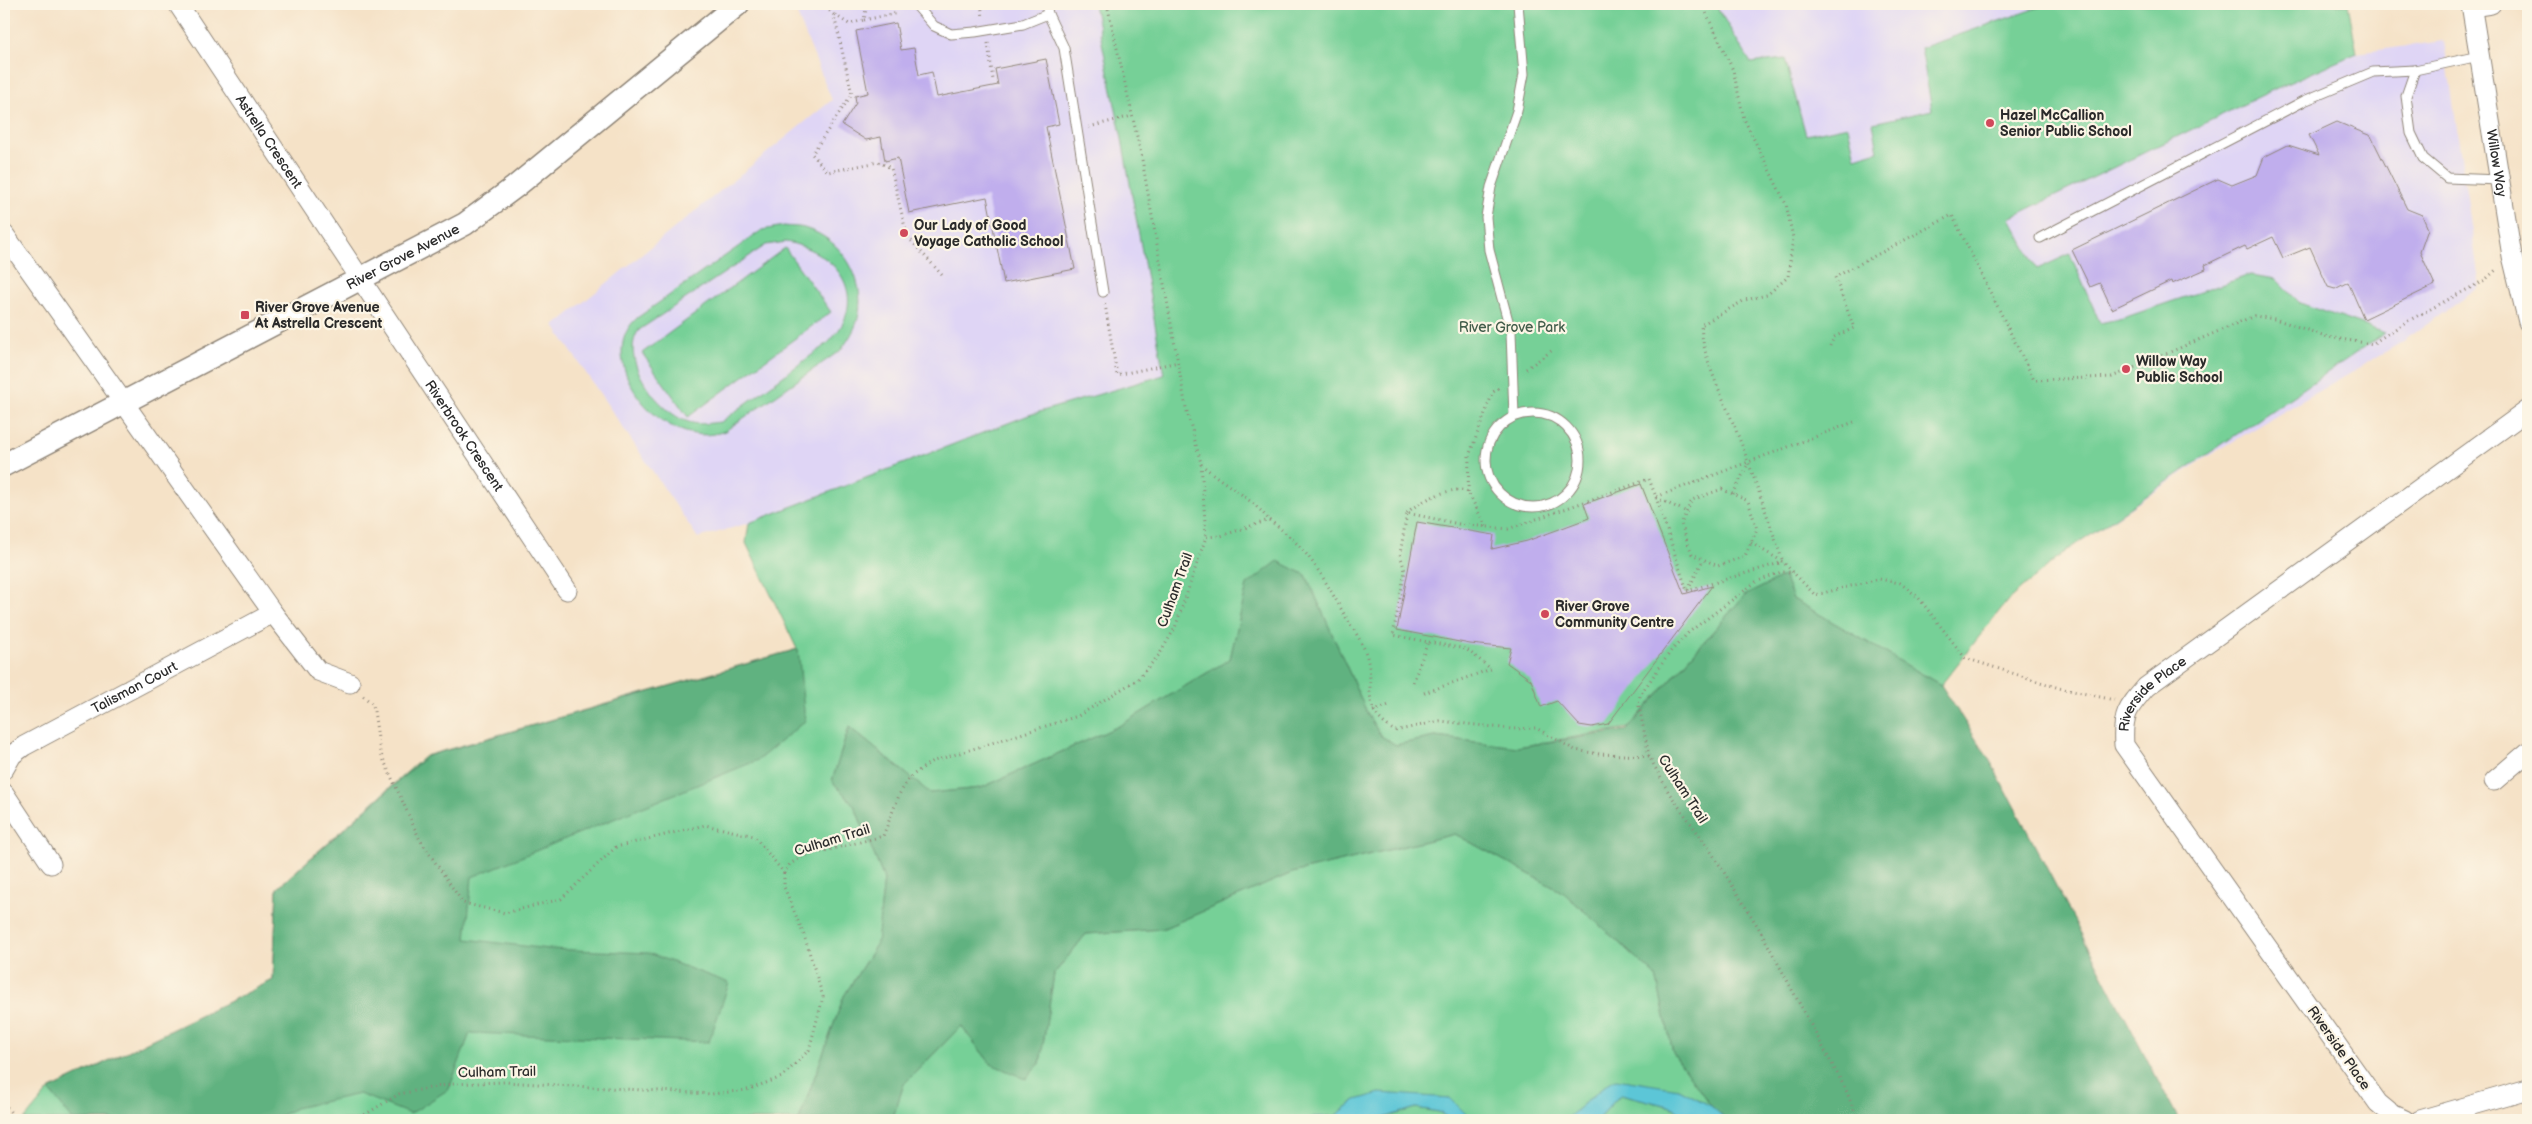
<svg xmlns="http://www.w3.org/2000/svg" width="2532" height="1124" font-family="'Balsamiq Sans',sans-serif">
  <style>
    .built { fill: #dfd5f5 }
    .green { fill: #76d097; stroke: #507e61; fill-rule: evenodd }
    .forest { fill: #60b280; stroke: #466e56 }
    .water { fill: #5cc6d7; stroke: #447881 }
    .building { fill: #c0aeed }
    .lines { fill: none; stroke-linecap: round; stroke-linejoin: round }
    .service-casing { stroke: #908679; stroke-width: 11 }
    .minor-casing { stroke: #908679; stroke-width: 21 }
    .tertiary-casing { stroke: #908679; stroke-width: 25 }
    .path { stroke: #908679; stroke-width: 3; stroke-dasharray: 1 4; stroke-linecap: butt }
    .service { stroke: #fff; stroke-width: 9 }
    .minor { stroke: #fff; stroke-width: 19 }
    .tertiary { stroke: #fff; stroke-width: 22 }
    .poi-dot { fill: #d1495b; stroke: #fcf5e5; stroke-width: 2 }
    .labels { text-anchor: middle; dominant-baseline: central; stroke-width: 4.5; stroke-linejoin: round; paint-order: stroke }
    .poi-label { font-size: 14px; font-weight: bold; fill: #2b2b2b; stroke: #fcf5e5; text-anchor: start }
    .street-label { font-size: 14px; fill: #2b2b2b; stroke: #fcf5e5 }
    .park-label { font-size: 14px; fill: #425d4b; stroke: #fcf5e5 }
  </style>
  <rect width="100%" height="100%" fill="#fcf5e5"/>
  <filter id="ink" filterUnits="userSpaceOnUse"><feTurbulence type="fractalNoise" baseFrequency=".02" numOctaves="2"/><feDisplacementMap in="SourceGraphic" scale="10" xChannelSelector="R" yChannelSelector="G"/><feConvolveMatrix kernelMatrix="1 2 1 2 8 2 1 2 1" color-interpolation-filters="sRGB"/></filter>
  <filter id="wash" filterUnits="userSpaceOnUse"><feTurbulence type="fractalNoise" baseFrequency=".0096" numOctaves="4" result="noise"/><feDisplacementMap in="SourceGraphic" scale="20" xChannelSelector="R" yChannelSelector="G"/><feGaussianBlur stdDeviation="1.12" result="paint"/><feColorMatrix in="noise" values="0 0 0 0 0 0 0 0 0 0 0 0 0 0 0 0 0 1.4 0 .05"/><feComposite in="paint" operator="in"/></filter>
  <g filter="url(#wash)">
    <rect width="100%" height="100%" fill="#f5e2c7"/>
    <g class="built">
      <path d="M798,4H1094L1122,139L1164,375L1029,415L749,523L698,538L554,326L832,100L794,7Z"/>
      <path d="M1715,4H2348L2357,53L2444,41L2480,287L2402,342L2210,455L2062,554L2008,599L1751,63Z"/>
    </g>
    <g class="green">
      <path d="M1094,4H1715L1751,63L1785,59L1806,135L1848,126L1855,158L1878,151L1873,123L1932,110L1921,48L2048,4H2348L2357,53L2277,88L2010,218L2037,269L2070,254L2100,323L2123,318L2250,275L2276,279L2300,303L2385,333L2063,553L2008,600L1941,685L1793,599L1783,577L1744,596L1628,728L1517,747L1435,737L1396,745L1381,736L1369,717L1306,575L1247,586L1230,659L1119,726L981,788L930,793L849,727L832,781L854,805L884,879L877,943L844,996L799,1120H24L49,1090L273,980L277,888L425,756L797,649L746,543L749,523L1029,415L1164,375L1122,139Z"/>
      <path d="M784,226C791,227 800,226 807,229C841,239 865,277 859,313C857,327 849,339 841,350L725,431C663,455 590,360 637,318L762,230ZM786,242C839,252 872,299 828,343L721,422C709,423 698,426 686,421C658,411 618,358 639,330L766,245Z"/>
      <path d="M785,248L831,312L688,417L642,353Z"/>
      <path d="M1455,834L1564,893L1656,976L1673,1053L1711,1106L1679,1089L1607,1084L1565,1120H1472L1450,1098L1356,1100L1335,1116L1314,1117L1305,1120H892L904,1084L961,1026L991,1064L1040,1063L1054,974L1086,934L1162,929L1292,873Z"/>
      <path d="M1621,1094L1672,1107L1696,1120H1597Z"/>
      <path d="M1416,1108L1439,1112L1451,1120H1377Z"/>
    </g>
    <g class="forest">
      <path d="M1278,561L1306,575L1369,717L1381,736L1396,745L1435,737L1517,747L1627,730L1744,596L1784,576L1793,599L1941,685L1992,764L2179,1120H1727L1711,1106L1673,1053L1656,976L1564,893L1455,834L1292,873L1162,929L1086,934L1054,974L1040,1063L1026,1079L991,1064L961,1026L904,1084L892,1120H799L844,996L877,943L884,879L854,805L832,781L849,727L930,793L981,788L1119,726L1230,659L1247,585Z"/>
      <path d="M798,649L805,721L758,760L472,877L466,939L548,949L648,953L729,983L709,1042L470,1033L449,1089L410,1114L359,1094L295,1108L273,1120H73L49,1090L273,980L277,888L427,756Z"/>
    </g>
    <g class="water">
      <path d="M1616,1079L1679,1089L1711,1106L1727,1120H1696L1672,1107L1621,1094L1597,1120H1565L1607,1084Z"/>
      <path d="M1380,1093L1450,1098L1472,1120H1451L1439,1112L1416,1108L1377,1120H1305L1314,1117L1335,1116L1356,1100Z"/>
    </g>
    <g id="blocks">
      <g class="building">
        <path d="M896,23L901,50L914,48L919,75L932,72L937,97L998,85L995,69L1046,59L1059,124L1046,127L1075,269L1004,283L987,197L909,213L898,158L885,161L881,137L866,140L842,125L856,103L855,96L868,93L856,31Z"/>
        <path d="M2337,122L2371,136L2407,209L2422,215L2428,229L2420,252L2435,285L2364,319L2348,282L2335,289L2328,287L2310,247L2283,258L2273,237L2247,249L2245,246L2205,265L2206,269L2172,284L2171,281L2112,309L2100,283L2090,287L2072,250L2218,179L2232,185L2257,175L2264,157L2288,145L2319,155L2309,135Z"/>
        <path d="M1641,484L1684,594L1712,586L1608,724L1592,727L1579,725L1557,701L1541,707L1531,680L1507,663L1511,648L1470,644L1397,630L1417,522L1494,535L1492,549L1527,541L1589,518L1584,504Z"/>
      </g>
    </g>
  </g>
  <g filter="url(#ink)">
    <use href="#blocks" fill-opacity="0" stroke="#908679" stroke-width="1"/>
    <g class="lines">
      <defs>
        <g id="service">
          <path d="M915,4L934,26L951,34L975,32L1023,24L1048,14"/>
          <path d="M1046,4L1048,14L1064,48L1103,292"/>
          <path d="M2415,70L2406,96L2411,133L2423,158L2447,178L2500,180"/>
          <path d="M2040,238L2304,101L2373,72L2415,70L2479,56"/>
          <circle cx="1533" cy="460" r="47"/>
          <path d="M1514,416L1511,332L1489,250L1486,217L1491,187L1517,111L1524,74L1518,4"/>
        </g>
        <g id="minor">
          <path id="s1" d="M178,4L567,590"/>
          <path id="s2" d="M2471,4L2512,256L2528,322"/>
          <path d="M2471,7L2491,4"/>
          <path d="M4,234L273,613L318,671L350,683"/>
          <path id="s3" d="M4,769L12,755L24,746L273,613"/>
          <path d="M2494,781L2528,752"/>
          <path d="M4,793L51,864"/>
          <path id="s4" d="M2405,1120L2390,1113L2378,1103L2124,745C2122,715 2127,709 2146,687L2528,410"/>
          <path d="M2420,1120L2528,1089"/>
        </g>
        <g id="tertiary">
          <path id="s5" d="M4,465L465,224L515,187L738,4"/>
        </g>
      </defs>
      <use href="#service" class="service-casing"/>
      <use href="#minor" class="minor-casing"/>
      <use href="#tertiary" class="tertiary-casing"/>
      <g class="path">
        <path d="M822,4L834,15L852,94L812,154L828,172L878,162L891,168L907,236L942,275"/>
        <path d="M981,4L983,17"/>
        <path d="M1107,4L1141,154L1186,408L1201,463L1206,537"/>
        <path d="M1702,4L1733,70L1744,119L1786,204L1793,238L1788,277L1767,295L1745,300L1701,325C1703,362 1724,398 1737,433C1754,475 1768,519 1783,562"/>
        <path d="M835,15L849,24L864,20L867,4"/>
        <path d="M864,20L898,13"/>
        <path d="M988,43L993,80"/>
        <path d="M1089,127L1132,116"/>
        <path d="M1105,304L1117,375L1178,362"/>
        <path d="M1830,346L1834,337L1854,328L1835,277L1952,215L2034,380L2112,377L2254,316L2275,319L2328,337L2372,344L2406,322L2485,280L2496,270"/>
        <path d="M1526,369L1554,349"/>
        <path d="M1201,464C1224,485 1250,496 1269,520"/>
        <path d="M1722,489L1748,501L1757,529L1745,556L1718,566L1692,554L1681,524L1692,500Z"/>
        <path d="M1468,492L1469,456L1493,392L1499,388"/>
        <path d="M1733,494L1748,464"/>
        <path d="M1656,497L1687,591"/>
        <path d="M1656,498L1685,511"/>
        <path d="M1407,513C1417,502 1454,484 1468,492L1486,527"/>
        <path d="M1751,543L1783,562L1815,595L1879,579L1900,583L1918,597L1965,658L2059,688L2114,700"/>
        <path d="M1688,590L1703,560"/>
        <path d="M1687,591L1783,562"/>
        <path d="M1413,682L1428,642L1393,635L1405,571L1400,554L1407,513L1459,524L1508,529L1649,479L1656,497L1854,422"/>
        <path d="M1424,693L1491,669L1466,649L1428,642"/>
        <path d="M363,696L373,704L380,752L420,840L463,903L505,913L561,899L616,847L705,825L754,836L784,873"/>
        <path d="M1373,711L1389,705"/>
        <path d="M1649,756L1639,706L1640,695L1671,651L1689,632L1756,582L1781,572H1794"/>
        <path d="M4,1103L16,1120"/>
        <path d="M356,1120L399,1094L451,1084L504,1082L712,1094L747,1090L782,1077L809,1050L823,997L804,935L784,887V873L790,864L802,857L883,836L900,793L910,777L931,762L1078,716L1138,679L1159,655L1175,628L1206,537L1221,536L1269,520C1309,549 1320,572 1344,614C1351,626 1360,638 1365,651C1378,685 1356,708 1395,731L1440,721L1512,729L1536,728L1575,750L1599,754L1649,756L1669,793L1710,850L1760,930L1846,1090L1858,1120"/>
      </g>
      <use href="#service" class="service"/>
      <use href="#minor" class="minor"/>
      <use href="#tertiary" class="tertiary"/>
    </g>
  </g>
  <g class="poi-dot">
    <circle cx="1990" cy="123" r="5"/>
    <circle cx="904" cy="233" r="5"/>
    <rect x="240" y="310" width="10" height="10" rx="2.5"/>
    <circle cx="2126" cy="369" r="5"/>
    <circle cx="1545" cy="614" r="5"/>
  </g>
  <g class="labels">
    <g class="poi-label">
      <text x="2000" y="115">Hazel McCallion<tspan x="2000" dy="16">Senior Public School</tspan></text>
      <text x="914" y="225">Our Lady of Good<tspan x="914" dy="16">Voyage Catholic School</tspan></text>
      <text x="255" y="307">River Grove Avenue<tspan x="255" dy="16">At Astrella Crescent</tspan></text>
      <text x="2136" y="361">Willow Way<tspan x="2136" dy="16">Public School</tspan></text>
      <text x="1555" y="606">River Grove<tspan x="1555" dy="16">Community Centre</tspan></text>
    </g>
    <g class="street-label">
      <text stroke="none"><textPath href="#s1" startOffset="165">Astrella Crescent</textPath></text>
      <text stroke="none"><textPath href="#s2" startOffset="161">Willow Way</textPath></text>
      <text stroke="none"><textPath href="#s5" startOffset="450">River Grove Avenue</textPath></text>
      <text stroke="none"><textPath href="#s1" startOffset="518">Riverbrook Crescent</textPath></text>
      <text transform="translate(1175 590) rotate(-70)">Culham Trail</text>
      <text stroke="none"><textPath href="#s3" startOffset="156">Talisman Court</textPath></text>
      <text stroke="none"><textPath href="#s4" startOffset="534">Riverside Place</textPath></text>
      <text transform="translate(1683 789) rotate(57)">Culham Trail</text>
      <text transform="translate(832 840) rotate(-17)">Culham Trail</text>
      <text transform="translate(2339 1048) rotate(55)">Riverside Place</text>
      <text transform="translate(497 1072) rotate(-1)">Culham Trail</text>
    </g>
    <g class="park-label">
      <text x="1512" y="327">River Grove Park</text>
    </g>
  </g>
  <rect width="2532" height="1124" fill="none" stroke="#fcf5e5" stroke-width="20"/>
</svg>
